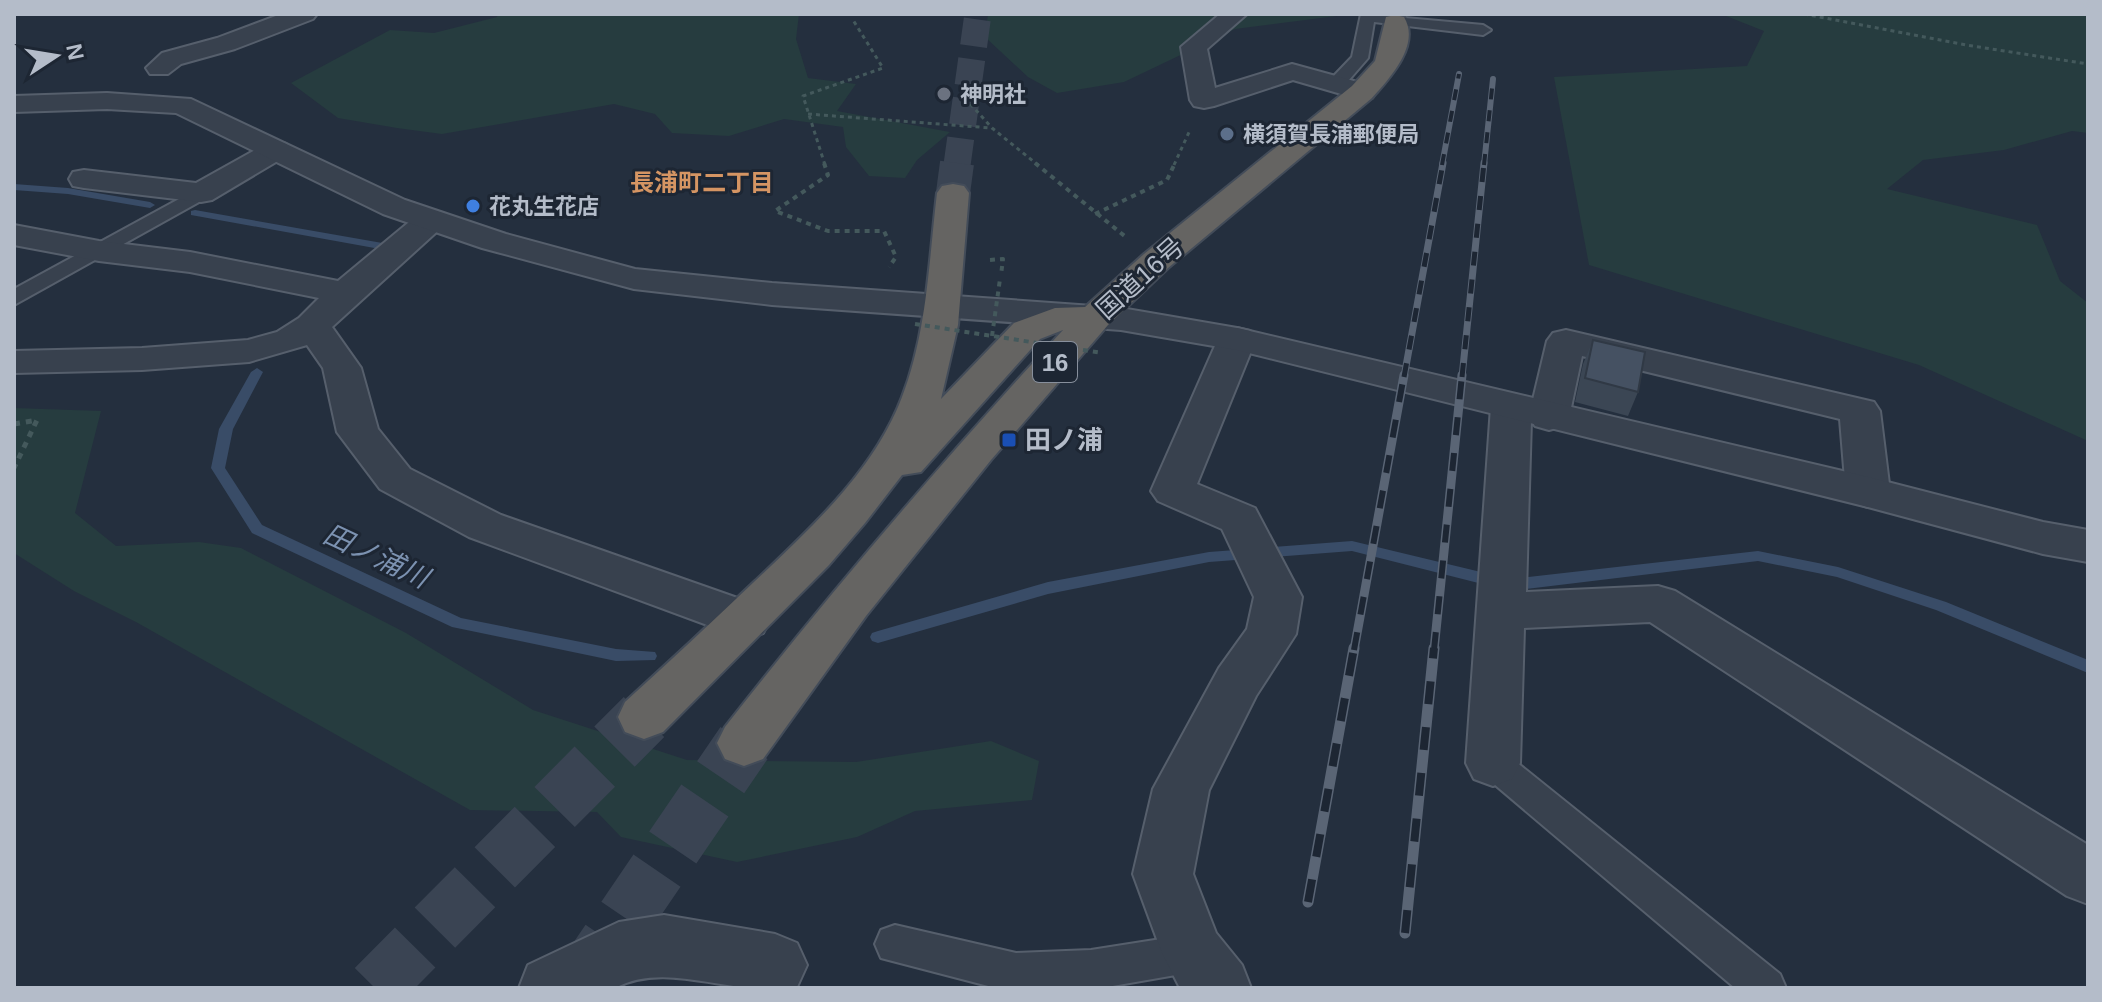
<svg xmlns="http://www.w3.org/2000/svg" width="2102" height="1002" font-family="Arial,'Noto Sans JP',sans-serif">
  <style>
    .green { fill: #263c3f }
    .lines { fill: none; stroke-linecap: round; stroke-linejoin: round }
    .stream { fill: #394c67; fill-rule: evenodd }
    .trunk-tunnel-far2 { stroke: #3a4453; stroke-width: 27; stroke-dasharray: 27 13; stroke-linecap: butt }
    .trunk-tunnel-far1 { stroke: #3a4453; stroke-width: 34; stroke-dasharray: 34 17; stroke-linecap: butt }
    .trunk-tunnel { stroke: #3a4453; stroke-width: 57; stroke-dasharray: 57 28; stroke-linecap: butt }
    .service-casing { stroke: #565f6c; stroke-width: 4 }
    .minor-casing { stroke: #565f6c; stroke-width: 4 }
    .tertiary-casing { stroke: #565f6c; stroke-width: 4 }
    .trunk-casing { stroke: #434c59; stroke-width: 4 }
    .path-far2 { stroke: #44595c; stroke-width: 3; stroke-dasharray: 4 4; stroke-linecap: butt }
    .path-far1 { stroke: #44595c; stroke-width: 4; stroke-dasharray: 5 5; stroke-linecap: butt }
    .path { stroke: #44595c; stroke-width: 5; stroke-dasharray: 6 6; stroke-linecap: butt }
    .service { fill: #38414e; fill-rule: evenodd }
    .minor { fill: #38414e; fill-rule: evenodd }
    .tertiary { fill: #38414e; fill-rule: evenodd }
    .trunk { fill: #656462; fill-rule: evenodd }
    .rail-far3-casing { stroke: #5a6575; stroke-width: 6 }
    .rail-far2-casing { stroke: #5a6575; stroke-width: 7 }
    .rail-far1-casing { stroke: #5a6575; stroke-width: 9 }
    .rail-casing { stroke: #5a6575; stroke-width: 11 }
    .rail-far3 { stroke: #1d2633; stroke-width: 4; stroke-dasharray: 11; stroke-linecap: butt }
    .rail-far2 { stroke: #1d2633; stroke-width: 5; stroke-dasharray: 14; stroke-linecap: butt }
    .rail-far1 { stroke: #1d2633; stroke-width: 6; stroke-dasharray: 18; stroke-linecap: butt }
    .rail { stroke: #1d2633; stroke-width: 8; stroke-dasharray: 23; stroke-linecap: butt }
    .path-bridge { stroke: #44595c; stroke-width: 4; stroke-dasharray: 5 5; stroke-linecap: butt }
    .wall { fill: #3b4654 }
    .building { fill: #455162; stroke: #303945; stroke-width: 2 }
    .worship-dot { fill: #6b7280; stroke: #1d2633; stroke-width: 3 }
    .service-dot { fill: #5c6f8a; stroke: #1d2633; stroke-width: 3 }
    .shop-dot { fill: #3f7fe0; stroke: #1d2633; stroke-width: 3 }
    .transit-dot { fill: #1a4fb4; stroke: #1d2633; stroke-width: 3 }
    .labels { text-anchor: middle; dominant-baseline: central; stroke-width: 6; stroke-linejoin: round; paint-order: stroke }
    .far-poi-label { font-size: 22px; font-weight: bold; fill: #b4bcc9; stroke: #1d2633; text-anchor: start }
    .far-neighbourhood-label { font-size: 24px; font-weight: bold; fill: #d59563; stroke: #1d2633 }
    .shield { fill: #1d2633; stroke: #878f9c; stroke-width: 2 }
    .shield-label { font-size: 24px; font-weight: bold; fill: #b4bcc9 }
    .street-label { font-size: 26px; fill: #b4bcc9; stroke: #1d2633 }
    .poi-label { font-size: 26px; font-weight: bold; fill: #b4bcc9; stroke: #1d2633; text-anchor: start }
    .water-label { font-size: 28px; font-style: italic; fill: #7c92b1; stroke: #1d2633 }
  </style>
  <rect width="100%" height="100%" fill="#242f3e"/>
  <g class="green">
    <path d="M498,14H799L796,39L808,78L856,84L837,111L950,132L917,160L905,178L869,176L846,147L843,127L784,119L729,136L672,133L655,114L614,104L442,134L397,128L338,118L291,83L390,30L434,33L497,17Z"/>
    <path d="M988,14H1352L1235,29L1124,82L1057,93L1028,77L985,37Z"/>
    <path d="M1721,14H2088V133L2072,131L2004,150L1923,160L1887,189L2037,225L2060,281L2088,303V441L1919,365L1589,265L1554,77L1747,66L1764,31Z"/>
    <path d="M14,408L101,411L75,513L116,546L199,542L241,548L406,633L533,710L687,760L856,762L991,741L1039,761L1032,800L915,811L857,837L737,862L621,837L597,812L470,810L136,622L74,591L14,553Z"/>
  </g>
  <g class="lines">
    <g class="stream">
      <path d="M14,184L68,188L150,202L155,205L150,208L68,194L14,190Z"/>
      <path d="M195,210L388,244L393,247L380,257L375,254L380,249L191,215V211Z"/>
      <path d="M257,368L263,372L233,429L225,468L262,525L461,618L616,649L655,652L657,656L655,660L616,661L452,627L252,533L211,468L219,429L251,372Z"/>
      <path d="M1352,541L1510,579L1758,551L1838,567L1946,602L2088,660V673L1936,610L1837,577L1758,561L1510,591L1352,551L1209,562L1048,594L878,643L872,641L870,637L872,633L878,631L1048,582L1209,552Z"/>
    </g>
    <path class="trunk-tunnel-far2" d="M957,165L978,14"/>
    <path class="trunk-tunnel-far1" d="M953,193L957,163"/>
    <g class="trunk-tunnel">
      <path d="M375,988L644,717"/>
      <path d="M577,988L744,743"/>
    </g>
    <defs>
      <g id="service">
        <path d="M1361,14L1483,25L1491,30L1483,35L1374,22L1368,58L1342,88H1330L1327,84L1330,80L1352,57Z"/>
        <path d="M201,187L211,193L208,197L14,305V289Z"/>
        <path d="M1493,748L1505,753L1780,974L1786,988H1735L1481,773L1476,763L1481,753Z"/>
        <path d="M895,925L1016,953L1091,950L1193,934L1207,939L1213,953L1207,967L1193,972L1101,988H996L881,958L875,944L881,930Z"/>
      </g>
      <g id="minor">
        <path d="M281,14H317L313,19L235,49L181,64L168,74H150L146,68L162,53L217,38Z"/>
        <path d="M1220,14H1247L1207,49L1215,88L1292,64L1372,86L1376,92L1372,98L1362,100L1293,80L1214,106L1204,108L1194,106L1190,100L1181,47Z"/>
        <path d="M276,141L286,144L291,150L286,156L212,200L201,202L84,188L73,186L69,179L73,172L84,170L196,183L266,144Z"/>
        <path d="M431,210L442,213L447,220L442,227L332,327L361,368L378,429L410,469L501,515L763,607L770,620L763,633L746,639L729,633L469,537L380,489L337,432L323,368L307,345L249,362L142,370L14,373V351L142,348L248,340L277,332L299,318L319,298L190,272L99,261L14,245V225L99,241L190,252L338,281L420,213Z"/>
        <path d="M1237,328L1250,331L1256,339L1197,484L1255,508L1302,597L1296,634L1256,696L1209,790L1193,874L1216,933L1242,965L1251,988H1180L1162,953L1133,874L1153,789L1219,668L1247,629L1254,597L1222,529L1158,501L1151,491L1218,339L1224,331Z"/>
        <path d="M1566,330L1874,402L1880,411L1890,492L1883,502L1868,507L1853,502L1846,492L1840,419L1582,356L1569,417L1563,426L1549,430L1535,426L1531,420L1526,592L1658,586L1675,591L2088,845V904L2067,896L1650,622L1524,628L1520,763L1512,779L1493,786L1474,779L1466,763L1491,407L1497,398L1511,395L1525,398L1531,408L1547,341L1553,333Z"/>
        <path d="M664,915L775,934L797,943L807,965L797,987C737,999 668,959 615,988H519L528,965L619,922Z"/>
      </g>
      <path id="tertiary" d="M107,93L191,99L405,200L506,234L635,269L772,283L1121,308L1237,328L1868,477L2043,522L2088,530V562L2043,554L1868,507L1237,350L1121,330L772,305L634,289L482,248L383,214L176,113L107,109L14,112V96Z"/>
      <path id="trunk" d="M1395,15L1404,17C1421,45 1389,79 1372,98L1168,268L1108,325L991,460L866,616L763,759L744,766L725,759L717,743L725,727C833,589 945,458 1063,330L1040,339L921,472L902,475L865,523L829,565L663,732L644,739L625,732L618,717L625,702C669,662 712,622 755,581C811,528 874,471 902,397C927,333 929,260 937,193L942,186L953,184L964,186L969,193L958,325L941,399L1014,323L1055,308L1085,307L1144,254L1352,86L1375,61L1386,17Z"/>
    </defs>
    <use href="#service" class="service-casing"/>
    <use href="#minor" class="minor-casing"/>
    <use href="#tertiary" class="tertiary-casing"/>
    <use href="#trunk" class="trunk-casing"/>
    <g class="path-far2">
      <path d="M1804,14L1966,45L2088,64"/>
      <path d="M965,98L992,128L1038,165"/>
      <path d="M808,114L991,128"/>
      <path d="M825,165L803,96L883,68L853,20"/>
      <path d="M1174,165L1190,130"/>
    </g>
    <g class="path-far1">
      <path d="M824,163L828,175L775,211L828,231H884L896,257L889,267"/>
      <path d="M1035,163L1127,238"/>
      <path d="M1095,214L1167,180L1175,163"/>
      <path d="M990,260L1003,259L1001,275"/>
    </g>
    <path class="path" d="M14,424L37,420L14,468"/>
    <use href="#service" class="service"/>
    <use href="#minor" class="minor"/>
    <use href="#tertiary" class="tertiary"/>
    <use href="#trunk" class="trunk"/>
    <defs>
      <g id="rail-far3">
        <path d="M1442,165L1459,74"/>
        <path d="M1484,165L1493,79"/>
      </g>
      <g id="rail-far2">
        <path d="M1404,377L1443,163"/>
        <path d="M1462,377L1484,163"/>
      </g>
      <g id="rail-far1">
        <path d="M1354,650L1404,375"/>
        <path d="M1434,650L1462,375"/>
      </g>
      <g id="rail">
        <path d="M1308,902L1354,648"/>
        <path d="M1405,933L1434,648"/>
      </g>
    </defs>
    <use href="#rail-far3" class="rail-far3-casing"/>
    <use href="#rail-far2" class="rail-far2-casing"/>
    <use href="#rail-far1" class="rail-far1-casing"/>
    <use href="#rail" class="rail-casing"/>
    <use href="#rail-far3" class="rail-far3"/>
    <use href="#rail-far2" class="rail-far2"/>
    <use href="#rail-far1" class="rail-far1"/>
    <use href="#rail" class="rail"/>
    <g class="path-bridge">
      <path d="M915,324L1102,353"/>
      <path d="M992,336L1000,279"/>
    </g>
  </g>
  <path class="wall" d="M1593,340L1638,392L1628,416L1575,402L1583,364Z"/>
  <path class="building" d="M1593,340L1645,352L1638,392L1585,378Z"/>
  <circle class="worship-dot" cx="944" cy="94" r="8"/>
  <circle class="service-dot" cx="1227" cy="134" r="8"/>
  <circle class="shop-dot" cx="473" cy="206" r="8"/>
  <rect class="transit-dot" x="1001" y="432" width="16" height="16" rx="4"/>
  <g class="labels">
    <g class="far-poi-label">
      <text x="960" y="94">神明社</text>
      <text x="1243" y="134">横須賀長浦郵便局</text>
      <text x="489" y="206">花丸生花店</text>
    </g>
    <g class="far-neighbourhood-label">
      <text x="702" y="182">長浦町二丁目</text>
    </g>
    <rect class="shield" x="1033" y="342" width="44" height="40" rx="6"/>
    <g class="shield-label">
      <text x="1055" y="362">16</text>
    </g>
    <g class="street-label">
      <text transform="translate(1140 278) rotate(-42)">国道16号</text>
    </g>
    <g class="poi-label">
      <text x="1025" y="440">田ノ浦</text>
    </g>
    <g class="water-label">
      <text transform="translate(376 556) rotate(25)">田ノ浦川</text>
    </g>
  </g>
  <rect width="2102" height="1002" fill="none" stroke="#b4bcc9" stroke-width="32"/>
  <g transform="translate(56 56) rotate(78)" stroke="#1d2633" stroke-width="6" paint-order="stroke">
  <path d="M0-6L14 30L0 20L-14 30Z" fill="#b4bcc9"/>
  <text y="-12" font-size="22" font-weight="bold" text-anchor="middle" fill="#b4bcc9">N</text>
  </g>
</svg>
